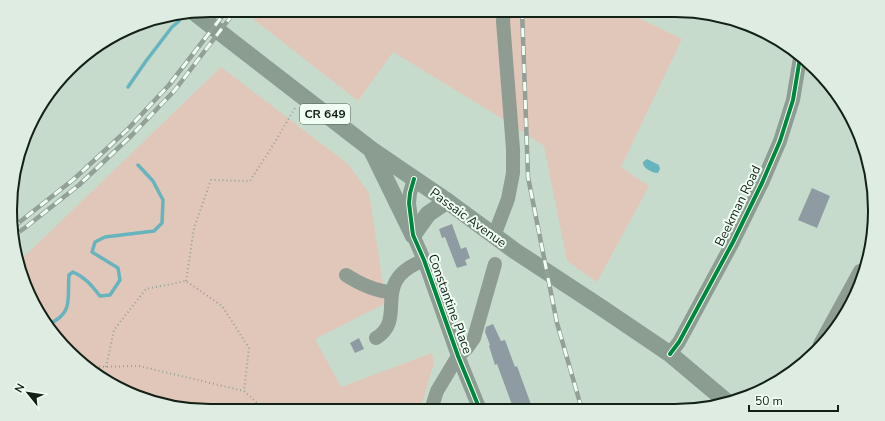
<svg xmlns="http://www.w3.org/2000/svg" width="885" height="421" font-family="'Nunito Sans',sans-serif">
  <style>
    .green { fill: #e1c7b9 }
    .water { fill: #66b4be }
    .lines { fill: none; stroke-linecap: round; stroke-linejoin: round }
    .stream { stroke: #66b4be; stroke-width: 3.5 }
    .building { fill: #8e9ba2 }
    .path { stroke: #94a197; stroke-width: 2; stroke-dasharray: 1 3; stroke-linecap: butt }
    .minor { stroke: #8e9c91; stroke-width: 14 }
    .major { stroke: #8b9d90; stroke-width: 17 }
    .rail-casing { stroke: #92a096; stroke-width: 4.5 }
    .rail { stroke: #f0fef3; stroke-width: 3; stroke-dasharray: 9; stroke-linecap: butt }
    .cycleway-casing { stroke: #f0fef3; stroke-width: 6 }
    .cycleway { stroke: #00873e; stroke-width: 4 }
    .labels { text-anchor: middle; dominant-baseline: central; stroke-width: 4; stroke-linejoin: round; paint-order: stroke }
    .shield { fill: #f0fef3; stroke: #556358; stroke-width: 1 }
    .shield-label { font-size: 12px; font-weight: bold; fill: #132016 }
    .street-label { font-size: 13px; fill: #132016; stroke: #f0fef3 }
    .rim { fill: none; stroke: #132016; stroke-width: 2 }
  </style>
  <rect width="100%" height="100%" fill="#c7dbcc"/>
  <g class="green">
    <path d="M242,10H622L682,39L621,167L649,186L597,282L567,261L544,146L508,122L393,52L358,101Z"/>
    <path d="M221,67L348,164L369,193L386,303L315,339L341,387L432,353L434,363L420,410L210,411L134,396L69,352L31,299L18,259L28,253Z"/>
  </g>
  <path class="water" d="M647,159L659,165L660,169L658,173C652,173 642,168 643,162Z"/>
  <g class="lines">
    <g class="stream">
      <path d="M128,87L146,61L172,27L179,21"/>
      <path d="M49,324C74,313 67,298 69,275L73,272C85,277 92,286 100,296L110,295L120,280L118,268L92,252L95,242L105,237L154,231L162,223L163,200L153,181L138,165"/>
    </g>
  </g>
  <g class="building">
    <path d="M812,188L830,196L817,228L798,220Z"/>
    <path d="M452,224L461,249L466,247L470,258L465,260L467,265L457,268L445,237L442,238L439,229Z"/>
    <path d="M493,324L501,341L505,340L515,367L517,366L533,410H514L497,364L495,365L489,346L490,345L485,332L486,327Z"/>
    <path d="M359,338L364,349L355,353L350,343Z"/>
  </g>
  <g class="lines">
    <g class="path">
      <path d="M870,234L869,233L868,231L873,221"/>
      <path d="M186,281L194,228L211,180L250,181L275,142L295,108"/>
      <path d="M91,367L139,366L244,391L266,411"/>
      <path d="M106,367L114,330L146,289L186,281L222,306L249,348L244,391"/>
    </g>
    <g class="minor">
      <path d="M414,179L410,193L409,203L413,235L424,260L458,356L480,410"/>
      <path d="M494,236L508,199L513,173V149L503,21L504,10"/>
      <path d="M346,275C360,284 374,291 391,292"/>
      <path d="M376,338C400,323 385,300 396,281C402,270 413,265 424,260"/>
      <path d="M821,345L820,344L860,271L863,273"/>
      <path d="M670,354L679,342L733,242L762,183L780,141L793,100L800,58"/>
      <path d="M431,410L437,391L458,356L467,348L474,338L495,264"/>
    </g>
    <g class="major">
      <path d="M195,13L372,150L447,201L515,251L599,306L670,354L727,402"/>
      <path d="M372,151L413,235"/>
      <path d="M413,235L428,214L447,201"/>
    </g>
    <defs>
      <g id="rail">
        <path d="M522,10L528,177L557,323L582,410"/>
        <path d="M12,228L74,179L127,130L169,85L227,10"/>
        <path d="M12,237L26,227L79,185L132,135L175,90L236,10"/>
      </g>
    </defs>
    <use href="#rail" class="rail-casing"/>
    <use href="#rail" class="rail"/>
    <defs>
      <g id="cycleway">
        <path d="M414,179L410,193L409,203L413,235L424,260L458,356L480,410"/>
        <path d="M670,354L679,342L733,242L762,183L780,141L793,100L800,58"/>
      </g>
    </defs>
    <use href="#cycleway" class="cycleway-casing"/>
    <use href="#cycleway" class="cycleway"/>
  </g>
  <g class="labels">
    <rect class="shield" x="300" y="104" width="50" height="20" rx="3"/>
    <g class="shield-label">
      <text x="325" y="114">CR 649</text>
    </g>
    <g class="street-label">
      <text transform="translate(738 206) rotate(-64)">Beekman Road</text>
      <text transform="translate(468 218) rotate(36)">Passaic Avenue</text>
      <text transform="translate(450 304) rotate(70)">Constantine Place</text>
    </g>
  </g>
  <path d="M0 0H885V421H0ZM210 17H675A193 193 0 0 1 868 210V211A193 193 0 0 1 675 404H210A193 193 0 0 1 17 211V210A193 193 0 0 1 210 17Z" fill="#deece1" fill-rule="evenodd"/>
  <path class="rim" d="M210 17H675A193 193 0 0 1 868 210V211A193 193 0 0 1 675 404H210A193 193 0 0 1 17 211V210A193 193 0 0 1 210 17Z"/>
  <g transform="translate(28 393) rotate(300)" stroke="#f0fef3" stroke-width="3" paint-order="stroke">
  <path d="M0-3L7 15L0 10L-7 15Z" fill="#132016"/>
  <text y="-6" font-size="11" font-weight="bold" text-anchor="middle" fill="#132016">N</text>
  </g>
  <path d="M749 405v6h89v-6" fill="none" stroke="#132016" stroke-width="2"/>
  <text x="755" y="405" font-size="12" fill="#132016" stroke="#f0fef3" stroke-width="3" paint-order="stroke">50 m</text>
</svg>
